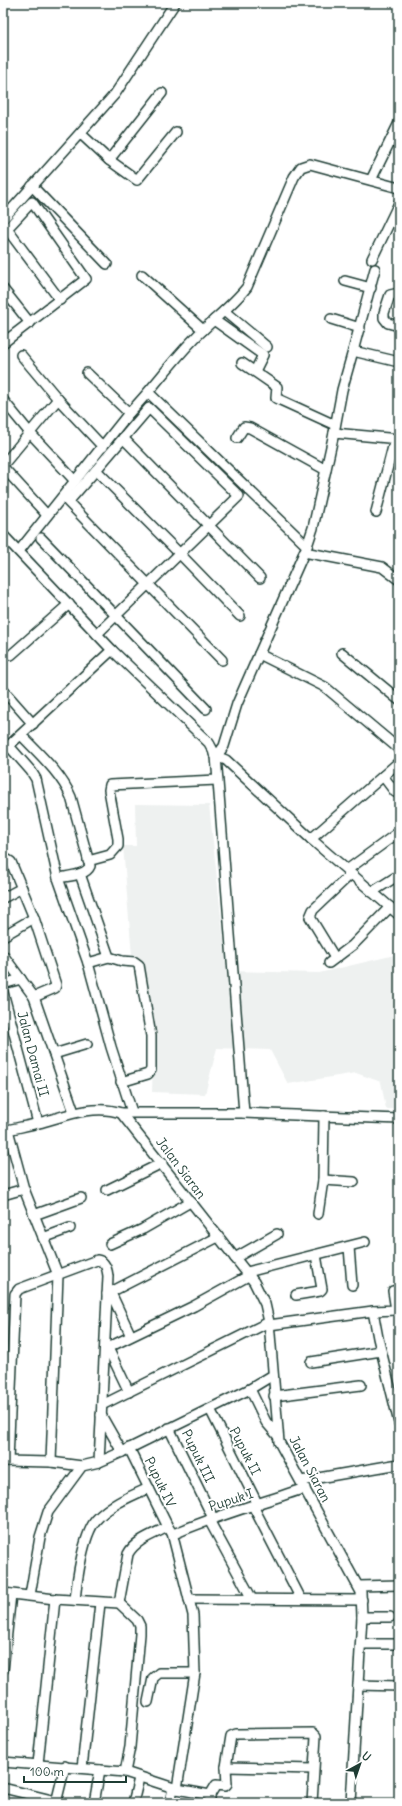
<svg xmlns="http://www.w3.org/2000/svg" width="402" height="1806" font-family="Delius,sans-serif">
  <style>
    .built { fill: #eef1f0 }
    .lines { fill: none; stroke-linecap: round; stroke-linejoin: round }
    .minor-casing { stroke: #1f3d34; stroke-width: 12 }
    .minor { stroke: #fff; stroke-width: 9 }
    .labels { text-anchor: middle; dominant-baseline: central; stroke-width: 4; stroke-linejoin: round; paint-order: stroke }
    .street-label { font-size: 13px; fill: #1f3d34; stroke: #fff }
  </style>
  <rect width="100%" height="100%" fill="#fff"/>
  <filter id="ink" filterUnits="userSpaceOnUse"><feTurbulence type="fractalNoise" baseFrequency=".025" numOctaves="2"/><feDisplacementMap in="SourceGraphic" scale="8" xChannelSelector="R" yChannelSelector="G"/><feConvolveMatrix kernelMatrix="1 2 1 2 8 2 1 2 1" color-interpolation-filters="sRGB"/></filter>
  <g filter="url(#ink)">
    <path class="built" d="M135,804L209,805L227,971L319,973L399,954V1109H386L381,1082L356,1073L288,1084L270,1050L217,1048L205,1094L152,1092L154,1033L132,956L123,846H136Z"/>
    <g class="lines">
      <defs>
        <g id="minor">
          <path d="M81,134L109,160L137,180L176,132"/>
          <path d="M109,160L162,93"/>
          <path d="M371,180L399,123"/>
          <path d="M32,186L107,264"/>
          <path d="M3,219L115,94L175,3"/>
          <path d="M7,229L60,300"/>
          <path d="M3,233L32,202L86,279L3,343"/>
          <path d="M372,259L399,203"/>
          <path d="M142,275L203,330"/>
          <path d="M345,281L371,288"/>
          <path d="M3,289L30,323"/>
          <path d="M399,293L390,295L384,313V318L388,323L399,326"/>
          <path d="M224,311L267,347"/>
          <path d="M331,319L360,328"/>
          <path d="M214,320L263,355L255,371"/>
          <path d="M353,351L375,269"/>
          <path d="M21,355L58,399L103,447"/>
          <path d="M242,363L277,387L276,398L335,425"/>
          <path d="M87,373L129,413"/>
          <path d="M149,393L307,546"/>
          <path d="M3,400L30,433L75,481"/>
          <path d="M334,433L342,390L353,351L399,362"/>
          <path d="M123,438L260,578"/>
          <path d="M237,438L244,427L250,428L326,470"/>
          <path d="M3,465L58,399"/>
          <path d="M3,467L47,515"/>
          <path d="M96,470L149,408L239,496L97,634"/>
          <path d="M376,512L395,439"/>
          <path d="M3,535L112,650L209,743L216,756L244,1113"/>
          <path d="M41,538L206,709"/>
          <path d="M19,551L129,413C152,390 171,362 194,339C211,321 231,307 247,287L294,177L301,167L310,164L399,188"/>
          <path d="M304,552L382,567L399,580"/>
          <path d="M342,653L399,700"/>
          <path d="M259,654L325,687L399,749"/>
          <path d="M11,655L69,604"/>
          <path d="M222,660L68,502L96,470L180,554L240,616"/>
          <path d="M3,690L33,724"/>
          <path d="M21,735C38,753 61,773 71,797L90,866C86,876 67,876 58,878"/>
          <path d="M9,746L31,771L36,779L58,878L88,963L111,1047L132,1112"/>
          <path d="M3,751L112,650"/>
          <path d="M214,754L219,753L224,746L237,704L259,654L307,546L313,528L334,433L399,439"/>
          <path d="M216,756L226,760L311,839L399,915"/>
          <path d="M383,776L395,792"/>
          <path d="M311,839L399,762"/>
          <path d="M88,861L110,855L118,846V839L109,790L110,785L217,780"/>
          <path d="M3,863L8,860L11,862L34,918L56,985L55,988L34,997"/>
          <path d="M347,870L399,832"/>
          <path d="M80,874L109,957L122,961L135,962L139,965L151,1036V1070L148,1074L121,1082"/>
          <path d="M372,892L399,875"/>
          <path d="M3,898L22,888"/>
          <path d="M3,936L34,918"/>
          <path d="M3,955L34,997L74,1112"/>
          <path d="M335,958L310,917L313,910L351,874"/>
          <path d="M88,963L109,957"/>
          <path d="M329,963L353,945L390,907"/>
          <path d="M3,984L21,979"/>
          <path d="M3,992L38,1123"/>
          <path d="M54,1054L87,1044"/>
          <path d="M121,1113L254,1282L265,1304L269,1322L279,1442L361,1592L362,1617L351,1803"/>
          <path d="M8,1130L24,1189L58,1275L51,1462"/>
          <path d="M3,1131C15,1128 27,1126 39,1123C65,1116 94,1104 121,1113H244L399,1119"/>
          <path d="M323,1180L354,1182"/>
          <path d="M107,1190L162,1163"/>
          <path d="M3,1195L24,1189"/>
          <path d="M318,1214L323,1180L324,1116"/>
          <path d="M34,1215L81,1198"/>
          <path d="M43,1238L70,1228"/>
          <path d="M110,1244L143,1229L190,1202"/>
          <path d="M349,1247L352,1285"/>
          <path d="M235,1258L277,1234"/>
          <path d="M247,1272L365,1242"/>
          <path d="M111,1293L131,1336"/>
          <path d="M107,1294L218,1237"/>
          <path d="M296,1295L320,1291L322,1289L316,1255"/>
          <path d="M373,1311L396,1310L393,1291L399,1290"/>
          <path d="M269,1325L373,1311L378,1338L399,1423"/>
          <path d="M108,1348L129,1392"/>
          <path d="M105,1349L194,1306L250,1275"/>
          <path d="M311,1362L381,1351"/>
          <path d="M250,1389L266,1422L278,1436"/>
          <path d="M274,1396L361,1385"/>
          <path d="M102,1405L269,1322"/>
          <path d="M210,1409L258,1505"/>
          <path d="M101,1415L122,1452"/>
          <path d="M169,1428L213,1518"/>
          <path d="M129,1448L168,1527L172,1533H176C218,1515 262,1503 305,1488"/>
          <path d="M3,1461L51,1462L82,1466"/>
          <path d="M8,1461L15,1294L19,1289L97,1260C105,1261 107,1268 108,1276L99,1462"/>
          <path d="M301,1481L399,1464"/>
          <path d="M253,1506L301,1599"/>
          <path d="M209,1520L252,1599"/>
          <path d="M172,1533L193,1615L195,1673L177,1789"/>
          <path d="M359,1586L399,1585"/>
          <path d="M3,1593L55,1599L119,1603L137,1620L140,1626V1634L130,1747L125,1772"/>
          <path d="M30,1595L40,1537L48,1512L82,1466L99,1462L122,1452L250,1389L273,1375"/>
          <path d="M189,1599L362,1600"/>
          <path d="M75,1600C77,1580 83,1535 96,1520C109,1505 131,1496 149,1488"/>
          <path d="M119,1603L128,1554C135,1540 154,1534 168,1527"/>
          <path d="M362,1617H390"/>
          <path d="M361,1644H399"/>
          <path d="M3,1670L11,1594"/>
          <path d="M358,1685L399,1686"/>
          <path d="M148,1702L153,1678L159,1673H195"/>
          <path d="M3,1762L125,1772L177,1789L210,1795V1803"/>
          <path d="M38,1764L55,1599"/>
          <path d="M226,1767L313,1769"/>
          <path d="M82,1768L100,1603"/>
          <path d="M3,1788L56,1801"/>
          <path d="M210,1795L216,1785L225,1786L227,1784L226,1767L231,1736L236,1734L313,1733L316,1736L312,1803"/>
          <path d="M56,1803L65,1766"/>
          <path d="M94,1803L100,1770"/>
          <path d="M133,1803L139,1778"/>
          <path d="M170,1803L173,1788"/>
        </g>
      </defs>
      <use href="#minor" class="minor-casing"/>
      <use href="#minor" class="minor"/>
    </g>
  </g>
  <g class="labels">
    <g class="street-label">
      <text transform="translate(33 1054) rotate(75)">Jalan Damai II</text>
      <text transform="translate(181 1168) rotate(53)">Jalan Siaran</text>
      <text transform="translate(245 1451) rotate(63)">Pupuk II</text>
      <text transform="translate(198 1456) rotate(64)">Pupuk III</text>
      <text transform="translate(310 1469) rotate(62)">Jalan Siaran</text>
      <text transform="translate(160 1482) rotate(64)">Pupuk IV</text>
      <text transform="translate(231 1500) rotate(-18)">Pupuk I</text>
    </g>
  </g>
  <rect width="402" height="1806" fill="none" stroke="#fff" stroke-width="16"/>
  <rect x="8" y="8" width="386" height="1790" fill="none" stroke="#1f3d34" stroke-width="1.5" filter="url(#ink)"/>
  <g transform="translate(360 1764) rotate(40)" stroke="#ffffff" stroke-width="3" paint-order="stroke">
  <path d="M0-3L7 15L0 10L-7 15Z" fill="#1f3d34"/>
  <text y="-6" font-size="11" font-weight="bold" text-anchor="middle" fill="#1f3d34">U</text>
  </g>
  <path d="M24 1776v6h102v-6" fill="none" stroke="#1f3d34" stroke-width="2"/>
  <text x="30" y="1776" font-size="12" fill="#1f3d34" stroke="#ffffff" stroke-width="3" paint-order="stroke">100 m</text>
</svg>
